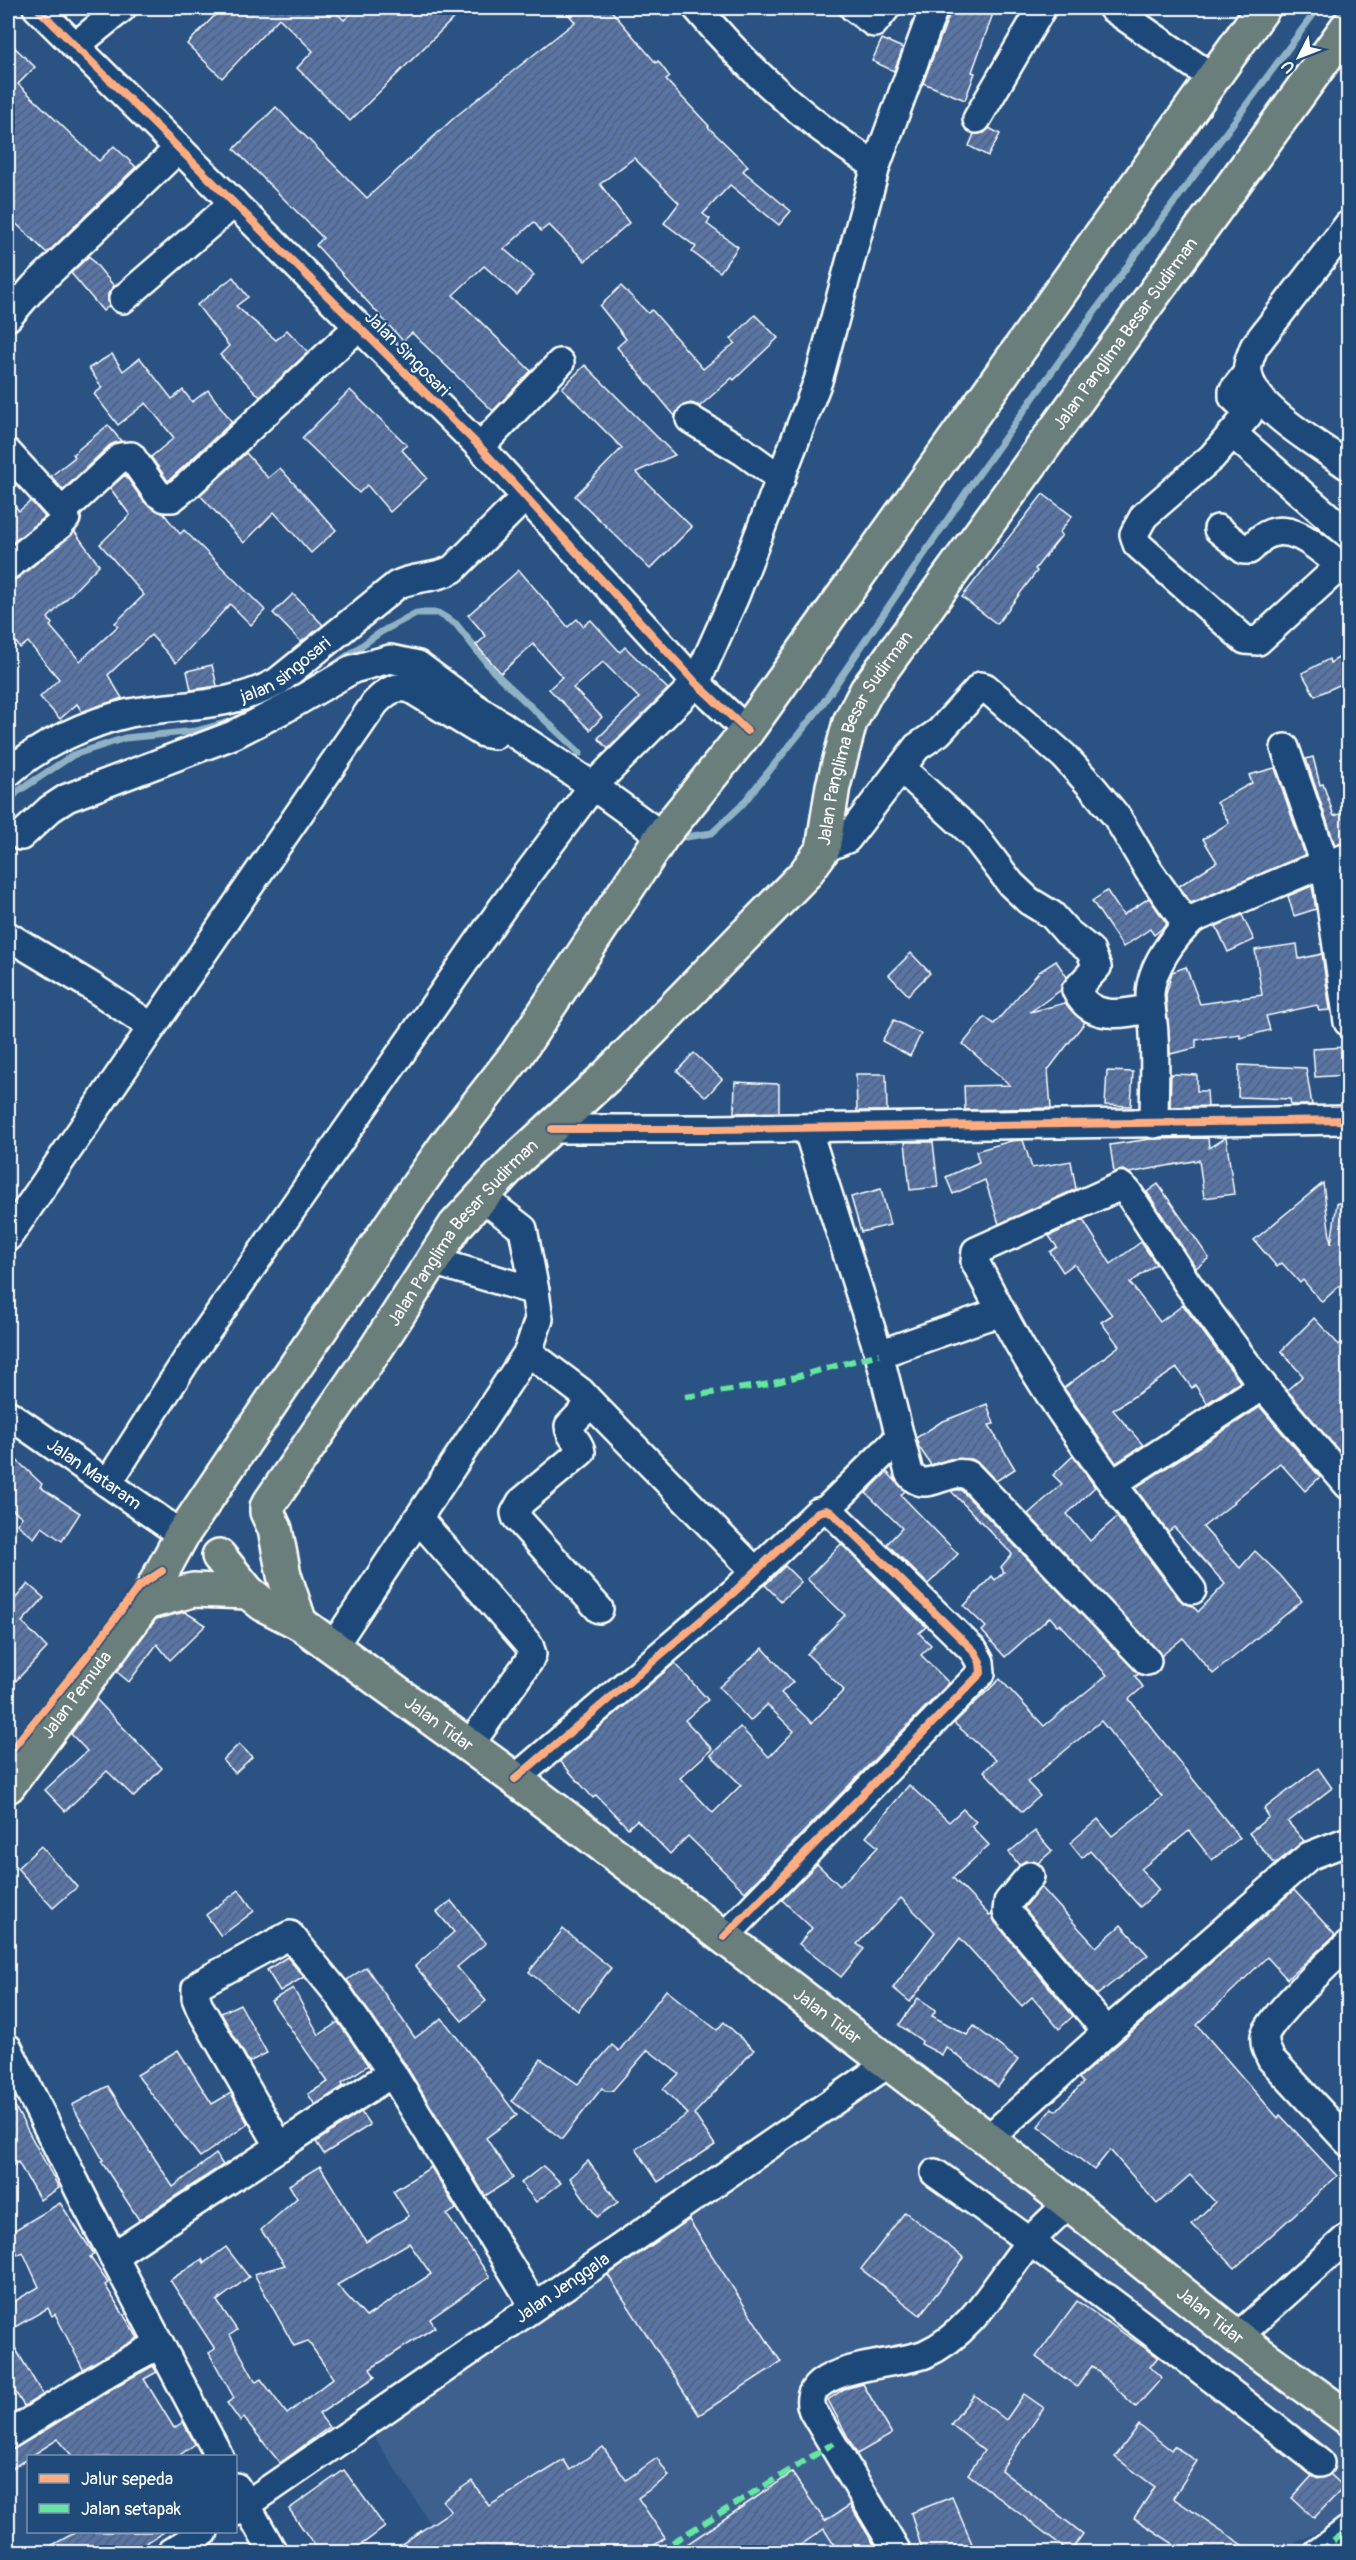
<svg xmlns="http://www.w3.org/2000/svg" width="1356" height="2560" font-family="Pangolin,sans-serif">
  <style>
    .built { fill: #3c608f }
    .lines { fill: none; stroke-linecap: round; stroke-linejoin: round }
    .stream { stroke: #90b2c5; stroke-width: 7 }
    .building { fill: url(#building-hatch); stroke: #fff; stroke-width: 1.5; fill-rule: evenodd }
    .minor-casing { stroke: #fff; stroke-width: 32 }
    .major-casing { stroke: #fff; stroke-width: 38 }
    .minor { stroke: #1f4a7a; stroke-width: 27 }
    .major { stroke: #6b7f7c; stroke-width: 33 }
    .quiet { stroke: #66e7a1; stroke-width: 6; stroke-dasharray: 12 6; stroke-linecap: butt }
    .cycleway-casing { stroke: #1f4a7a; stroke-width: 11 }
    .cycleway { stroke: #ffac80; stroke-width: 8 }
    .labels { text-anchor: middle; dominant-baseline: central; stroke-width: 4.5; stroke-linejoin: round; paint-order: stroke }
    .street-label { font-size: 18px; fill: #fff; stroke: #1f4a7a }
  </style>
  <defs>
    <pattern id="building-hatch" width="6" height="6" patternUnits="userSpaceOnUse" patternTransform="scale(1.5)"><rect width="6" height="6" fill="#5875a5"/><path d="M-1 1l2-2M0 6l6-6M5 7l2-2" fill="none" stroke="#526078"/></pattern>
  </defs>
  <rect width="100%" height="100%" fill="#2a5383"/>
  <filter id="ink" filterUnits="userSpaceOnUse"><feTurbulence type="fractalNoise" baseFrequency=".0167" numOctaves="2"/><feDisplacementMap in="SourceGraphic" scale="12" xChannelSelector="R" yChannelSelector="G"/><feConvolveMatrix kernelMatrix="1 2 1 2 8 2 1 2 1" color-interpolation-filters="sRGB"/></filter>
  <g filter="url(#ink)">
    <path class="built" d="M879,2057L1348,2420V2510L1325,2528L1277,2552H457L439,2537L359,2413Z"/>
    <g class="lines">
      <g class="stream">
        <path d="M334,665L381,632L416,613H438L456,624L494,672L580,753"/>
        <path d="M8,804L17,792L73,755L125,738L196,731L236,720"/>
        <path d="M686,837L712,833L741,806L819,709L971,485L1131,261L1318,8"/>
      </g>
    </g>
    <g class="building">
      <path d="M222,8H331L344,20L357,8H464L350,121L297,68L313,51L279,18L222,78L187,44Z"/>
      <path d="M563,8H609L656,63L658,61L670,77L666,80L709,126L708,127L748,166L743,171L791,211L779,225L730,185L703,214L710,219L707,224L738,247L720,272L692,252L696,247L664,223L679,203L634,158L600,184L629,223L585,261L549,225L541,231L534,222L504,249L534,275L517,295L484,266L453,295L531,371L493,411L412,333L403,341L316,245L323,238L234,149L276,107L367,198L455,117L575,22Z"/>
      <path d="M952,8H995L972,72L975,73L965,100L923,83Z"/>
      <path d="M882,39L903,48L894,71L872,61Z"/>
      <path d="M8,41L35,67L18,84L99,161L114,146L136,167L47,253L8,216Z"/>
      <path d="M989,128L1000,134L988,156L969,146L974,134L984,133Z"/>
      <path d="M89,256L114,286L108,294L109,306L103,311L71,273Z"/>
      <path d="M233,277L248,297L236,306L276,340L287,330L308,352L260,397L220,355L229,346L197,305Z"/>
      <path d="M621,286L648,313L652,310L703,369L735,343L731,339L755,315L778,338L734,380L732,378L700,406L691,403L682,406L675,416L617,347L626,339L600,306Z"/>
      <path d="M112,354L123,371L140,358L172,399L183,390L192,402L208,390L232,422L168,481L151,457L174,438L146,403L118,425L94,394L102,388L89,368Z"/>
      <path d="M585,365L675,455L636,472L692,527L650,569L575,496L622,448L562,388Z"/>
      <path d="M350,390L407,445L402,450L427,478L390,512L367,485L359,493L302,438Z"/>
      <path d="M108,425L121,441L110,445L63,490L51,476L75,457L73,454Z"/>
      <path d="M246,453L268,478L280,468L336,530L311,553L274,512L244,543L200,495Z"/>
      <path d="M125,475L144,502L164,514L180,534L184,530L265,610L251,625L230,604L176,663L151,635L108,675L122,698L82,712L77,704L60,719L40,697L59,679L28,642L20,648L8,631V582L18,578L75,532L99,565L48,618L52,624L50,626L80,661L118,626L115,623L144,595L100,544L130,515L110,488Z"/>
      <path d="M1043,494L1072,516L1059,533L1062,535L1035,569L1037,571L997,624L962,597Z"/>
      <path d="M8,497L19,511L31,501L45,517L12,543L8,538Z"/>
      <path d="M519,570L568,627L577,619L583,626L591,620L620,652L625,647L668,689L608,749L598,738L639,698L603,662L573,688L602,717L590,730L549,689L562,677L533,644L501,673L476,645L486,636L468,615Z"/>
      <path d="M293,594L323,625L301,642L273,613Z"/>
      <path d="M1348,652V681L1315,696L1302,673L1329,659L1330,663Z"/>
      <path d="M212,665L217,686L191,690L187,671Z"/>
      <path d="M1313,757L1320,785L1323,784L1334,816L1348,811V842L1335,845L1306,759Z"/>
      <path d="M1275,768L1305,855L1191,903L1179,886L1217,862L1203,839L1229,823L1217,802L1252,783L1249,775Z"/>
      <path d="M1312,886L1316,909L1294,916L1288,896Z"/>
      <path d="M1107,891L1123,915L1149,898L1167,924L1154,935L1150,929L1123,947L1092,901Z"/>
      <path d="M1242,915L1254,940L1228,952L1216,926Z"/>
      <path d="M1297,944L1299,959L1322,954L1330,1010L1319,1011L1317,1005L1266,1016L1270,1030L1240,1038V1034L1196,1040V1048L1170,1054L1166,995L1172,972L1186,967L1200,1004L1262,995L1255,950Z"/>
      <path d="M911,953L930,973L908,995L889,975Z"/>
      <path d="M1056,961L1067,977L1061,990L1030,1012L1065,1003L1085,1022L1048,1070L1051,1108L965,1110L964,1086L1010,1085L963,1044L985,1017L994,1024L1039,972Z"/>
      <path d="M894,1020L921,1034L910,1056L882,1041Z"/>
      <path d="M1345,1047L1347,1075L1315,1077L1313,1049Z"/>
      <path d="M694,1053L722,1079L706,1097L677,1071Z"/>
      <path d="M1239,1065L1306,1068L1312,1105H1291L1290,1099L1238,1097Z"/>
      <path d="M1107,1071L1133,1072L1131,1106L1105,1105Z"/>
      <path d="M856,1074H886L887,1111H857Z"/>
      <path d="M1171,1074L1197,1075V1091H1207L1208,1106L1170,1107Z"/>
      <path d="M735,1082L779,1084V1112L734,1113Z"/>
      <path d="M1226,1137L1234,1194L1204,1198L1199,1160L1129,1173L1123,1170L1114,1172L1110,1145L1150,1139L1208,1138L1209,1148Z"/>
      <path d="M1023,1140L1032,1168L1071,1161L1076,1189L999,1224L985,1180L953,1194L946,1177L979,1162L976,1151L1011,1141Z"/>
      <path d="M905,1142H933L938,1187L910,1190Z"/>
      <path d="M1323,1183L1331,1244L1337,1203L1348,1204V1278L1322,1302L1303,1280L1300,1283L1282,1263L1277,1267L1254,1240Z"/>
      <path d="M1158,1184L1209,1258L1196,1268L1147,1192Z"/>
      <path d="M881,1189L890,1225L861,1232L851,1197Z"/>
      <path d="M1083,1220L1111,1264L1141,1242L1156,1264L1130,1283L1160,1322L1183,1305L1240,1382L1207,1403L1195,1385L1192,1388L1177,1368L1113,1410L1143,1445L1116,1463L1064,1388L1119,1346L1101,1322L1112,1315L1074,1264L1063,1272L1050,1252L1057,1247L1049,1236Z"/>
      <path d="M1314,1318L1339,1345L1348,1336V1452L1344,1457L1287,1390L1303,1376L1281,1351Z"/>
      <path d="M987,1404L994,1424L989,1425L1015,1469L996,1481L980,1464L972,1459H950L931,1465L919,1447L916,1438L941,1422Z"/>
      <path d="M1260,1407L1320,1477L1305,1491L1280,1463L1234,1501L1235,1502L1203,1527L1240,1568L1255,1551L1280,1575L1302,1601L1213,1674L1183,1638L1161,1656L1028,1514L1062,1484L1053,1475L1073,1456L1095,1487L1067,1514L1090,1541L1117,1517L1179,1599L1185,1604L1193,1606L1198,1612L1225,1584L1174,1527L1168,1532L1135,1488Z"/>
      <path d="M8,1452L42,1484L40,1487L80,1513L62,1541L42,1527L34,1538L17,1524L22,1517L8,1506Z"/>
      <path d="M887,1472L905,1491L901,1495L958,1554L928,1584L887,1544L902,1528L866,1493Z"/>
      <path d="M955,1490H961L1139,1674L1135,1676L1143,1687L1129,1699L1240,1838L1212,1860L1189,1831L1141,1869L1159,1890L1140,1907L1090,1851L1082,1858L1070,1843L1098,1819L1112,1836L1162,1797L1101,1721L1027,1782L1040,1796L1022,1812L984,1771L996,1760L954,1723L1000,1679L1044,1726L1107,1675L1059,1624L1057,1625L1050,1617L1005,1657L982,1631L986,1627L964,1606L992,1576L995,1580L1004,1572L1001,1567L1012,1554L951,1491Z"/>
      <path d="M841,1544L926,1627L919,1633L931,1645L921,1655L949,1683L745,1892L688,1836L670,1854L637,1820L628,1828L596,1795L593,1798L560,1761L675,1663L708,1700L685,1720L712,1749L680,1778L713,1813L741,1785L711,1755L740,1727L769,1757L794,1731L767,1705L750,1721L719,1687L763,1648L793,1682L781,1693L812,1723L844,1690L807,1654L845,1615L807,1579Z"/>
      <path d="M785,1566L801,1582L781,1601L765,1585Z"/>
      <path d="M28,1584L44,1598L22,1622L47,1648L8,1689V1607Z"/>
      <path d="M185,1612L206,1625L170,1660L157,1644L129,1682L117,1672L156,1619Z"/>
      <path d="M96,1699L162,1768L134,1797L107,1771L65,1811L45,1790L87,1751L71,1734Z"/>
      <path d="M239,1744L252,1757L235,1773L223,1760Z"/>
      <path d="M1318,1768L1332,1788L1288,1822L1304,1841L1275,1864L1249,1833L1269,1817L1264,1809Z"/>
      <path d="M909,1785L949,1822L963,1809L976,1822L971,1826L989,1845L953,1878L990,1916L992,1914L995,1922L1073,2016L1059,2029L1032,1997L1022,2006L960,1938L910,2002L893,1988L935,1932L901,1898L857,1944L864,1949L841,1977L799,1944L812,1928L782,1900L817,1864L840,1886L878,1847L866,1837Z"/>
      <path d="M1035,1831L1052,1851L1038,1863L1025,1861L1019,1865L1009,1852Z"/>
      <path d="M41,1846L77,1887L53,1908L17,1868Z"/>
      <path d="M1041,1887L1096,1947L1121,1925L1148,1955L1097,1995L1024,1908Z"/>
      <path d="M239,1890L254,1911L221,1936L206,1915Z"/>
      <path d="M1294,1890L1335,1935L1287,1979L1267,1957L1197,2025L1278,2118L1280,2115L1337,2176L1235,2268L1192,2224L1215,2202L1190,2175L1157,2204L1110,2150L1094,2170L1038,2126L1052,2108L1056,2111L1083,2083L1079,2078Z"/>
      <path d="M451,1901L486,1943L457,1967L486,2001L462,2021L415,1966L454,1932L437,1912Z"/>
      <path d="M563,1929L611,1968L578,2011L529,1972Z"/>
      <path d="M287,1957L304,1977L280,1991L267,1970Z"/>
      <path d="M366,1967L415,2038L442,2018L517,2115L486,2138L513,2178L485,2196L405,2064L347,1980Z"/>
      <path d="M293,1988L319,2035L338,2022L368,2065L342,2083L344,2086L315,2105L308,2094L328,2082L271,2001Z"/>
      <path d="M666,1990L717,2030L724,2022L754,2050L694,2114L715,2145L658,2182L636,2149L688,2114L663,2089L679,2074L648,2050L612,2091H605L602,2088L562,2139L512,2101L541,2059L578,2084L612,2045L619,2051Z"/>
      <path d="M918,1998L936,2010L932,2016L967,2035L974,2026L1018,2060L998,2087L946,2047L942,2055L921,2044L922,2041L899,2025Z"/>
      <path d="M240,2004L267,2053L249,2062L221,2013Z"/>
      <path d="M178,2050L212,2104L231,2093L248,2124L200,2157L137,2075Z"/>
      <path d="M108,2086L173,2187L216,2154L223,2165L139,2220L101,2161L103,2160L72,2105Z"/>
      <path d="M8,2094L59,2188L40,2200L18,2162L8,2168Z"/>
      <path d="M361,2112L370,2125L324,2154L316,2142Z"/>
      <path d="M588,2161L618,2202L597,2217L570,2178Z"/>
      <path d="M320,2166L366,2242L409,2216L393,2191L431,2167L456,2209L447,2215L490,2277L430,2319L435,2327L370,2369L375,2377L319,2414L329,2427L280,2463L244,2418L240,2421L227,2403L234,2398L209,2353L215,2349L170,2280L202,2259L204,2263L226,2247L249,2277L217,2301L237,2330L230,2335L256,2382L261,2379L287,2414L333,2378L308,2341L294,2346L254,2274L285,2265L261,2230L297,2198L289,2185ZM409,2243L431,2274L366,2317L337,2285Z"/>
      <path d="M543,2166L561,2183L536,2202L521,2183Z"/>
      <path d="M60,2203L94,2254L90,2257L108,2283L105,2285L138,2338L83,2369L55,2314L52,2316L48,2308L8,2331V2305L39,2287L23,2252L18,2255L8,2234Z"/>
      <path d="M905,2212L964,2258L920,2315L861,2269Z"/>
      <path d="M689,2220L781,2362L699,2415L608,2275Z"/>
      <path d="M1077,2301L1158,2357L1150,2367L1162,2378L1136,2407L1092,2366L1077,2387L1036,2357Z"/>
      <path d="M8,2336L43,2395L24,2406L8,2380Z"/>
      <path d="M153,2366L157,2372L144,2379L174,2428L183,2422L195,2444L177,2457H73L58,2439L8,2471V2451L16,2448L118,2385Z"/>
      <path d="M863,2384L892,2434L857,2454L828,2400L844,2389Z"/>
      <path d="M1024,2394L1044,2408L1001,2470L1083,2534L1070,2552L968,2474L984,2451L951,2424L974,2395L1006,2420Z"/>
      <path d="M1139,2425L1171,2450L1174,2446L1197,2461L1173,2498L1255,2553H1187L1134,2518L1155,2487L1115,2457Z"/>
      <path d="M603,2447L626,2480L657,2458L669,2476L638,2498L665,2538L643,2553H388L451,2511L443,2501L472,2481L489,2506L564,2460L570,2470Z"/>
      <path d="M344,2470L385,2527L350,2553H320L289,2509Z"/>
      <path d="M792,2473L825,2521L850,2505L879,2553H839L824,2529L789,2553H674Z"/>
      <path d="M1330,2474L1344,2487L1314,2518L1292,2498L1312,2476L1318,2479Z"/>
      <path d="M952,2497L976,2553H923L911,2513Z"/>
      <path d="M76,2532H164L130,2553H38Z"/>
    </g>
    <g class="lines">
      <defs>
        <g id="minor">
          <path d="M37,8L480,447L696,683L747,731"/>
          <path d="M697,8C748,70 807,123 876,166"/>
          <path d="M854,8L874,23L886,8"/>
          <path d="M1112,8L1213,78"/>
          <path d="M75,46L122,8"/>
          <path d="M977,119L1042,8"/>
          <path d="M1348,225L1254,347C1251,356 1246,365 1248,374C1255,410 1320,445 1348,466"/>
          <path d="M123,299L234,203"/>
          <path d="M8,317L34,287L179,148"/>
          <path d="M1248,372L1233,391V397L1248,411V415L1212,457L1144,516L1134,534L1137,544L1245,640L1258,641L1329,576L1348,564"/>
          <path d="M690,419L744,452L781,479"/>
          <path d="M1233,434L1348,534"/>
          <path d="M480,447L560,363"/>
          <path d="M8,453L62,512"/>
          <path d="M1218,529L1244,550H1249C1254,546 1258,540 1263,537C1290,518 1322,551 1342,567"/>
          <path d="M8,566L60,525L66,518L62,512L121,457L131,456L157,493L165,498H172L187,486L358,327"/>
          <path d="M1285,748L1325,864L1348,1022"/>
          <path d="M901,768L973,834L1011,884L1029,901L1052,915L1067,932L1090,950L1097,967L1076,990C1091,1022 1124,1014 1151,1008"/>
          <path id="s1" d="M8,773C39,745 89,722 130,713C180,704 231,708 277,682L397,585C415,576 436,579 453,569L524,498"/>
          <path d="M21,836L50,809L67,798L233,735L286,708L353,669L390,659L418,665L476,708L593,786L662,836"/>
          <path d="M823,849L847,839L917,747L939,732L981,686L985,687L1064,756L1092,787L1117,817L1149,871L1187,925"/>
          <path d="M8,936L91,986L152,1027"/>
          <path d="M1154,1124C1154,1095 1156,1065 1154,1036C1154,1022 1150,1008 1150,994C1151,967 1174,936 1193,919L1306,871L1348,857"/>
          <path d="M807,1128L879,1354L909,1473C926,1496 945,1467 969,1475L1147,1661"/>
          <path d="M552,1129H714L1348,1120"/>
          <path d="M482,1197L523,1229L535,1291"/>
          <path d="M8,1237L375,703C387,691 395,685 411,689L483,733L494,735L502,725"/>
          <path d="M1002,1313L975,1262L976,1251L1121,1186L1127,1191L1187,1283L1263,1386L1348,1485"/>
          <path d="M528,1352L581,1392L591,1403"/>
          <path d="M879,1354L985,1317L1002,1313C1054,1414 1126,1500 1192,1590"/>
          <path id="s2" d="M8,1414L182,1535"/>
          <path d="M108,1483L186,1361L503,907L593,786L696,683L735,596L818,381L876,166L934,8"/>
          <path d="M1114,1483L1263,1386"/>
          <path d="M826,1510L900,1437"/>
          <path d="M418,1518L529,1645L532,1654L529,1661L469,1746"/>
          <path d="M599,1609L516,1517L515,1513L521,1502L581,1452C580,1442 569,1436 569,1426L591,1403L756,1572"/>
          <path d="M333,1647L528,1352L539,1319L535,1291L432,1261"/>
          <path d="M515,1779L733,1593L818,1512L826,1510L831,1512L974,1651L980,1662L981,1673L724,1937"/>
          <path d="M1030,1876L1008,1902L1007,1912L1107,2032"/>
          <path d="M1348,1945C1333,1958 1268,2019 1265,2036C1264,2045 1267,2051 1271,2059L1348,2142"/>
          <path d="M8,2048L89,2210L219,2456"/>
          <path d="M988,2139L1107,2032L1309,1856L1348,1841"/>
          <path d="M280,2147L200,2008L196,1998V1988L201,1983L290,1935L338,1994L392,2073"/>
          <path d="M935,2173C1066,2266 1194,2363 1320,2463"/>
          <path d="M113,2256L392,2073L534,2306"/>
          <path d="M1237,2337L1348,2237"/>
          <path d="M8,2435L110,2371L160,2344"/>
          <path d="M236,2487L273,2552"/>
          <path id="s3" d="M236,2512L889,2063"/>
          <path d="M171,2552L204,2532"/>
          <path d="M897,2552L813,2411C794,2366 900,2365 925,2354C974,2332 997,2282 1030,2242C1041,2228 1056,2216 1069,2203"/>
          <path d="M1319,2552L1348,2530"/>
        </g>
        <g id="major">
          <path id="s4" d="M219,1556L248,1592L263,1604L300,1623L515,1779L724,1937L988,2139L1237,2337L1348,2418"/>
          <path d="M145,1603L193,1590L248,1592"/>
          <path id="s5" d="M300,1623L284,1575L275,1529L267,1512V1507L273,1498L377,1347L455,1226L514,1162L607,1076L805,874L823,849L833,786L850,722L867,690L1348,26"/>
          <path id="s6" d="M8,1786L145,1603L182,1535L409,1198L447,1144L517,1054L662,836L747,731L1263,8"/>
        </g>
      </defs>
      <use href="#minor" class="minor-casing"/>
      <use href="#major" class="major-casing"/>
      <use href="#minor" class="minor"/>
      <use href="#major" class="major"/>
      <g class="quiet">
        <path d="M685,1397L770,1384L879,1354"/>
        <path d="M657,2552L834,2443"/>
        <path d="M1319,2552L1348,2530"/>
      </g>
      <defs>
        <g id="cycleway">
          <path d="M37,8L480,447L696,683L747,731"/>
          <path d="M552,1129H714L1348,1120"/>
          <path d="M8,1754L89,1654L139,1586L162,1571"/>
          <path d="M515,1779L733,1593L818,1512L826,1510L831,1512L974,1651L980,1662L981,1673L724,1937"/>
        </g>
      </defs>
      <use href="#cycleway" class="cycleway-casing"/>
      <use href="#cycleway" class="cycleway"/>
    </g>
  </g>
  <g class="labels">
    <g class="street-label">
      <text stroke="none"><textPath href="#s5" startOffset="1593">Jalan Panglima Besar Sudirman</textPath></text>
      <text transform="translate(407 354) rotate(45)">Jalan Singosari</text>
      <text stroke="none"><textPath href="#s1" startOffset="302">jalan singosari</textPath></text>
      <text stroke="none"><textPath href="#s5" startOffset="1107">Jalan Panglima Besar Sudirman</textPath></text>
      <text stroke="none"><textPath href="#s5" startOffset="459">Jalan Panglima Besar Sudirman</textPath></text>
      <text stroke="none"><textPath href="#s2" startOffset="105">Jalan Mataram</textPath></text>
      <text stroke="none"><textPath href="#s6" startOffset="114">Jalan Pemuda</textPath></text>
      <text stroke="none"><textPath href="#s4" startOffset="279">Jalan Tidar</textPath></text>
      <text stroke="none"><textPath href="#s4" startOffset="765">Jalan Tidar</textPath></text>
      <text stroke="none"><textPath href="#s3" startOffset="396">Jalan Jenggala</textPath></text>
      <text stroke="none"><textPath href="#s4" startOffset="1251">Jalan Tidar</textPath></text>
    </g>
  </g>
  <rect width="1356" height="2560" fill="none" stroke="#1f4a7a" stroke-width="30"/>
  <rect x="15" y="15" width="1326" height="2530" fill="none" stroke="#fff" stroke-width="2" filter="url(#ink)"/>
  <rect x="27" y="2455" width="210" height="78" fill="#1f4a7a" stroke="#7992af" stroke-width="1.5"/>
  <rect x="39" y="2474" width="30" height="9" fill="#ffac80" stroke="#7992af" stroke-width="1.5"/>
  <text x="81" y="2485" font-size="18" fill="#ffffff">Jalur sepeda</text>
  <rect x="39" y="2504" width="30" height="9" fill="#66e7a1" stroke="#7992af" stroke-width="1.5"/>
  <text x="81" y="2515" font-size="18" fill="#ffffff">Jalan setapak</text>
  <g transform="translate(1299 57) rotate(228)" stroke="#1f4a7a" stroke-width="4.5" paint-order="stroke">
  <path d="M0-4.5L10 22L0 15L-10 22Z" fill="#ffffff"/>
  <text y="-9" font-size="16" font-weight="bold" text-anchor="middle" fill="#ffffff">U</text>
  </g>
</svg>
